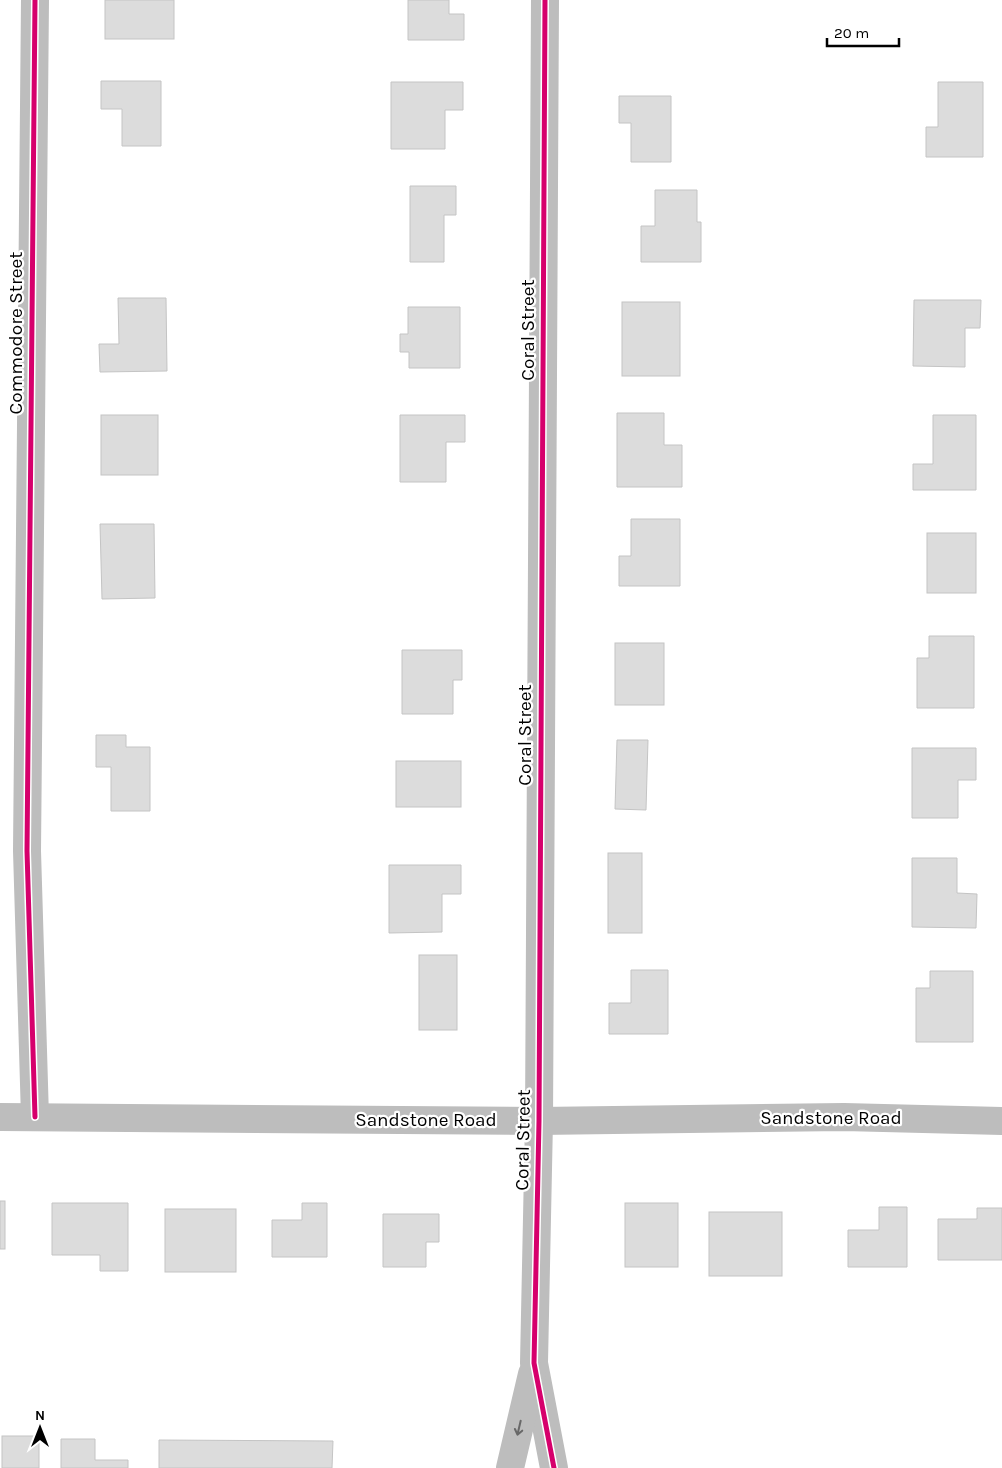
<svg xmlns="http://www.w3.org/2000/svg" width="1002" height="1468" font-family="Karla,sans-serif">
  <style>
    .building { fill: #dcdcdc; stroke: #c4c4c4 }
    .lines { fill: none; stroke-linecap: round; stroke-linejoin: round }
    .minor { stroke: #bdbdbd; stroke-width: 28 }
    .cycleway-casing { stroke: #fff; stroke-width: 8 }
    .cycleway { stroke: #d6006c; stroke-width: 5 }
    .oneway { stroke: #686868 }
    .labels { text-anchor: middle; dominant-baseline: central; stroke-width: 4.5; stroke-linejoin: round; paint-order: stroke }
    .street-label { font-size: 19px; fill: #000; stroke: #fff }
  </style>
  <rect width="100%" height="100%" fill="#fff"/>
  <g class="building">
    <rect x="105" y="0" width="69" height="39"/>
    <path d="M408,0H449V14H464V40H408Z"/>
    <path d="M101,81H161V146H122V109H101Z"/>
    <path d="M391,82H463V110H445V149H391Z"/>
    <path d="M938,82H983V157H926V127H938Z"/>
    <path d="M619,96H671V162H631V123H619Z"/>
    <path d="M410,186H456V215H444V262H410Z"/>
    <path d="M655,190H697V222H701V262H641V226H655Z"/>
    <path d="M118,298H166L167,371L100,372L99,344H119Z"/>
    <path d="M914,300H981L980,328H965V367L913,366Z"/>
    <rect x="622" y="302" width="58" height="74"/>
    <path d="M408,307H460V368H409V352H400V334H408Z"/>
    <path d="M617,413H664V445H682V487H617Z"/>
    <rect x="101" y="415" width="57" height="60"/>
    <path d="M400,415H465V442H446V482H400Z"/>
    <path d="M933,415H976V490H913V464H933Z"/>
    <path d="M631,519H680V586H619V556H631Z"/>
    <path d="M100,524H154L155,598L102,599Z"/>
    <rect x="927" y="533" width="49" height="60"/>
    <path d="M929,636H974V708H917V658H929Z"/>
    <rect x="615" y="643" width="49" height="62"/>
    <path d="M402,650H462V680H453V714H402Z"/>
    <path d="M96,735H126V747H150V811H111V767H96Z"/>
    <path d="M617,740H648L646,810L615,809Z"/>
    <path d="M912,748H976V780H958V818H912Z"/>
    <rect x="396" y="761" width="65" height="46"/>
    <rect x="608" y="853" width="34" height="80"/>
    <path d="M912,858H957V893L977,894L976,928L912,927Z"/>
    <path d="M389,865H461V894H442V932L389,933Z"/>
    <rect x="419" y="955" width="38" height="75"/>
    <path d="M631,970H668V1034H609V1003H631Z"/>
    <path d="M930,971H973V1042H916V988H930Z"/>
    <rect x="0" y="1201" width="5" height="48"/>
    <path d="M52,1203H128V1271H100V1255H52Z"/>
    <path d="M302,1203H327V1257H272V1220H302Z"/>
    <rect x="625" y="1203" width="53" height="64"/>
    <path d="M879,1207H907V1267H848V1230H879Z"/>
    <path d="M977,1208H1002V1260H938V1219H977Z"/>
    <rect x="165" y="1209" width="71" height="63"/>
    <rect x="709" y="1212" width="73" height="64"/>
    <path d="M383,1214H439V1242H426V1267H383Z"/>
    <rect x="2" y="1436" width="37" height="32"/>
    <path d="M61,1439H95V1460H128V1468H61Z"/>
    <path d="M159,1440L333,1441L332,1468H159Z"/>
  </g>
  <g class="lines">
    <g class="minor">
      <path d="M35,0L27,851L35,1117"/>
      <path d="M545,0L539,1121L534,1363L554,1468"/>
      <path d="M0,1117L539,1121L844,1117L1002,1121"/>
      <path d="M510,1468L532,1374"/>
    </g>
    <defs>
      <g id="cycleway">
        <path d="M35,0L27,851L35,1117"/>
        <path d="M545,0L539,1121L534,1363L554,1468"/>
      </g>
    </defs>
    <use href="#cycleway" class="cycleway-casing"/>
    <use href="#cycleway" class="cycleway"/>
  </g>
  <defs><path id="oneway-shaft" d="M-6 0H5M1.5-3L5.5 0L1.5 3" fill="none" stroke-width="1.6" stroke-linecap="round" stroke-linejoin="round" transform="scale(1.25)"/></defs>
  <use class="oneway" href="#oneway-shaft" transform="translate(519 1428) rotate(103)"/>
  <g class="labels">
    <g class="street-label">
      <text transform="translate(528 330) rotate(-90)">Coral Street</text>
      <text transform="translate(16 333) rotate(-90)">Commodore Street</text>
      <text transform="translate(525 735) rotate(-90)">Coral Street</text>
      <text x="831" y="1118">Sandstone Road</text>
      <text x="426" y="1120">Sandstone Road</text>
      <text transform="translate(523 1140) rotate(-89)">Coral Street</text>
    </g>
  </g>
  <g transform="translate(40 1428)" stroke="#ffffff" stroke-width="4" paint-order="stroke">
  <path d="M0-4L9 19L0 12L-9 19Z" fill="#000000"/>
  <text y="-8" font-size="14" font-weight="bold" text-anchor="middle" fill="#000000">N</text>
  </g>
  <path d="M827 38v8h72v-8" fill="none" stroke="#000000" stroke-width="2.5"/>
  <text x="834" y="38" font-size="15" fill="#000000" stroke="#ffffff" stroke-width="4" paint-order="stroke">20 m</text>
</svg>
